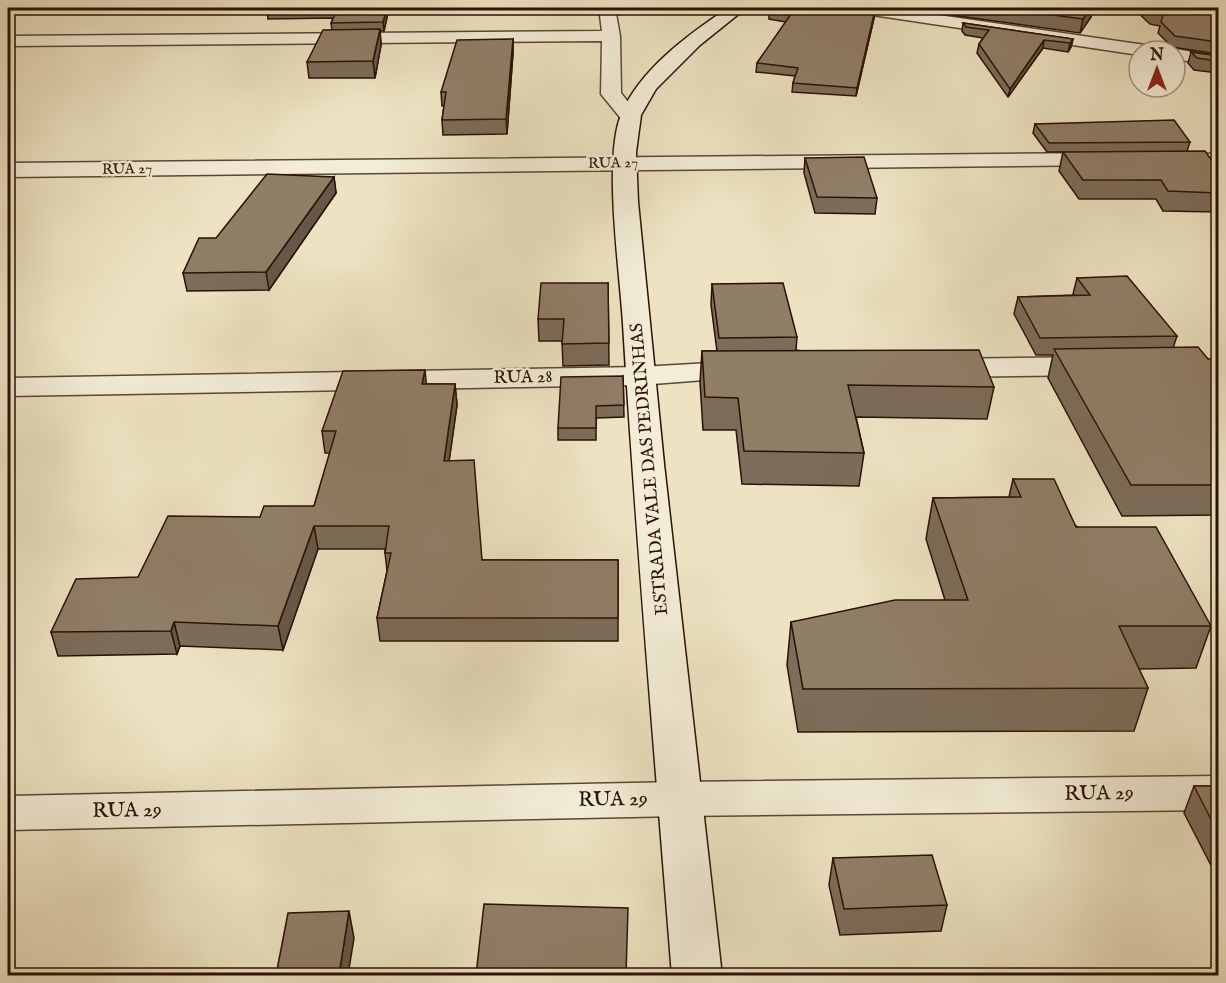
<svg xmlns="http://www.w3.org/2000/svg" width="1226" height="983" font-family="'IM FELL English',serif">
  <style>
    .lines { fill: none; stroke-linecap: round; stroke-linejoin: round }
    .minor-casing { stroke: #5c4634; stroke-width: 3 }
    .secondary-casing { stroke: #2b1105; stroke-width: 3 }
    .minor { fill: #f3edd7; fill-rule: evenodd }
    .secondary { fill: #f3edd7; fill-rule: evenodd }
    .wall { fill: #7c6c59; stroke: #2b1105; stroke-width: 1.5 }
    .shaded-wall { fill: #655848; stroke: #2b1105; stroke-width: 1.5 }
    .building { fill: #907e67; stroke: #2b1105; stroke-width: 1.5 }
    .labels { text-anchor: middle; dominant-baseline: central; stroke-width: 5; stroke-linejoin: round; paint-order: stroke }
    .far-street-label { font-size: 15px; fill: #2b1105; stroke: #f3edd7 }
    .street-label { font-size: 18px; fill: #2b1105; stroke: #f3edd7 }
    .near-street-label { font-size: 21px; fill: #2b1105; stroke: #f3edd7 }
  </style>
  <rect width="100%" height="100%" fill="#ede3c2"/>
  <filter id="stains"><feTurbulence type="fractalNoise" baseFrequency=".00333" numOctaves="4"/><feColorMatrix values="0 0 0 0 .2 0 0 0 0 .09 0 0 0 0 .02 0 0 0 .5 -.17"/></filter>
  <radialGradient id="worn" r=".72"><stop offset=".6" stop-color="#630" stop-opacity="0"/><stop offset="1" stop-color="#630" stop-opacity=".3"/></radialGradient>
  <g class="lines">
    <defs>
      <g id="minor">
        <path d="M599,8H615L620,36L621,93L640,117L637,121H623L601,94L602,41L8,46V36L602,31Z"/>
        <path d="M851,8H890L1152,46L1161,51H1139V55L859,13Z"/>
        <path d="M1175,49L1218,56V66L1175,59V51H1168Z"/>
        <path d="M1107,153L1115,155L1118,160L1115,165L8,177V163Z"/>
        <path d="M1167,153L1218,154V166L1159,165L1156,160L1159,155Z"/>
        <path d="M1094,357L1104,360L1108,366L1104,372L1094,375L941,377L931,374L927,368L931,362L941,359Z"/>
        <path d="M746,361L756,364L760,370L756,376L640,385L8,396V378L640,367Z"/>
        <path d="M1218,776V810L680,816L8,830V796L680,782Z"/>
      </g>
      <path id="secondary" d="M728,8H746L700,45L656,89L641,115L636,152L638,202L664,464L722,976H672C655,758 636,541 623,324C620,273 603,159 621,115C639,70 689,34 728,8Z"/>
    </defs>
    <use href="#minor" class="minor-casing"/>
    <use href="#secondary" class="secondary-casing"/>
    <use href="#minor" class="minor"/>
    <use href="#secondary" class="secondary"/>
  </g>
  <g class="wall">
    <path d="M389,8L384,31H380L381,45L375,78H309L307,62L332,30L331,23L333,18L268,19L267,11Z"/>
    <path d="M946,8H1093L1091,17L1080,33L951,15Z"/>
    <path d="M1133,8H1218V54L1172,47L1158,33L1160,26L1150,24Z"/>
    <path d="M875,10L874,18L856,96L792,92L793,83L795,76L756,72L757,63L786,22L769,19V11Z"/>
    <path d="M963,23L1073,39L1071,47L1068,52L1043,48L1008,97L977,53L979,44L983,38L965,35L962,31Z"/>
    <path d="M513,39V53L507,134L443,135L442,120L444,106H442L441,92Z"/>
    <path d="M1191,52L1218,56V73L1194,70L1188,63Z"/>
    <path d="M1035,124L1190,142L1187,151L1218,169V212L1163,211L1156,199H1079L1059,171L1063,152H1047L1033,133Z"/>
    <path d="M805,158L877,198L875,214L815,213L804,173Z"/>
    <path d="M334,177L336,193L269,290L187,291L183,273L216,238Z"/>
    <path d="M1077,278L1177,336L1173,348L1208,359L1218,366V515L1122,516L1048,378L1053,355H1036L1014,314L1018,297L1074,295L1073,294Z"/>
    <path d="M608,283L609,365L563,366L562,341H539L538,319Z"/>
    <path d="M712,284L797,337L796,350L994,387L987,419L856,417L864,453L859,486L742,484L736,430H703L700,382L702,351H717L711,305Z"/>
    <path d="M623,376L624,417L596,418V440H558V428Z"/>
    <path d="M426,384H455L457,405L449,461L482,560H618V641H380L377,618L387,571L385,553V549H318L283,650L180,646L177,654L58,656L51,632L138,577L260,517L314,506L330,453H325L322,431Z"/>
    <path d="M1013,479L1211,626L1196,668L1139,669L1148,688L1134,731L798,732L787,665L791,622L945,600L926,539L933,498L1009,497Z"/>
    <path d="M1194,786H1218V879L1184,813Z"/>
    <path d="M833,858L947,905L941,931L840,935L829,885Z"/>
  </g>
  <g class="shaded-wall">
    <path d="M387,8H389L384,31L383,22Z"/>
    <path d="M1091,8H1093L1091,17L1080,33L1083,19Z"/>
    <path d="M875,10L874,18L856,96L857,88Z"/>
    <path d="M380,29L381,45L375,78L373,61Z"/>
    <path d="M513,39V53L507,134L506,119Z"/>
    <path d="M1073,39L1071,47L1068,52L1070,43Z"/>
    <path d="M1044,40L1043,48L1008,97L1010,89Z"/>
    <path d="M334,177L336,193L269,290L266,272Z"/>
    <path d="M425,370L427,391L422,384Z"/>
    <path d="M455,384L457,405L446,483L444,461Z"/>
    <path d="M314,526L318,549L283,650L278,626Z"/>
    <path d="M174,622L180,646L177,654L171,631Z"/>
    <path d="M349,911L354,938L348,975H339Z"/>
  </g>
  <g class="building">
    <path d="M269,8H387L383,22L331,23L337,10L267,11Z"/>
    <path d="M774,8H861L875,10L857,88L793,83L798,68L757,63L791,14L769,11Z"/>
    <path d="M999,8H1091L1083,19Z"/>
    <path d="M1146,8H1218V42L1175,36L1161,22L1163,15L1152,13Z"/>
    <path d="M963,23L1073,39L1070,43L1044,40L1010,89L979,44L989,30L966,27Z"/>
    <path d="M380,29L373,61L307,62L323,30Z"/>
    <path d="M513,39L506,119L442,120L446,92H441L457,40Z"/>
    <path d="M1191,52L1218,56V61L1197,58Z"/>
    <path d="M1174,120L1190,142L1049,143L1035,124Z"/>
    <path d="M1205,151L1218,169V193L1168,191L1161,180H1083L1063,152Z"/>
    <path d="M864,157L877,198L817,197L805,158Z"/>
    <path d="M267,174L334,177L266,272L183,273L199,238H216Z"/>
    <path d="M1127,276L1177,336L1040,338L1018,297L1090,295L1077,278Z"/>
    <path d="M541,283H608L609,343L562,344L564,319H538Z"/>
    <path d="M783,283L797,337L719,338L712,284Z"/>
    <path d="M1198,347L1208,359H1214L1218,366V485H1131L1054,349Z"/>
    <path d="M979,350L994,387L848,385L864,453L744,451L738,398L705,397L702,351Z"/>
    <path d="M425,370L422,384H455L444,461L474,460L482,560H618V618H377L391,553H385L389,526H314L278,626L174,622L171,631L51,632L76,579L138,577L168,516L260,517L264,506H314L336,431H322L343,371Z"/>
    <path d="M623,376L624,405L596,406V428H558L561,377Z"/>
    <path d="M1013,479H1054L1076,527H1156L1211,626H1119L1148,688L803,689L791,622L895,600H968L933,498L1021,497Z"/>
    <path d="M1194,786H1218V833Z"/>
    <path d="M932,855L947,905L844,909L833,858Z"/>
    <path d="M484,904L628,908L626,975H476Z"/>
    <path d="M349,911L339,975H276L288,913Z"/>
  </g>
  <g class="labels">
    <g class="far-street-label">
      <text transform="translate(613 163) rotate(-1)">RUA 27</text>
      <text transform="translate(127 169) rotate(-1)">RUA 27</text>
    </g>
    <g class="street-label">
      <text transform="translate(523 378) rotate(-1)">RUA 28</text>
      <text transform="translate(650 469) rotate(-95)">ESTRADA VALE DAS PEDRINHAS</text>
    </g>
    <g class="near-street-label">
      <text transform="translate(1099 794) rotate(-1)">RUA 29</text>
      <text transform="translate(613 800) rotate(-1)">RUA 29</text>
      <text transform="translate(127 811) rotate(-1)">RUA 29</text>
    </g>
  </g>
  <rect width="1226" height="983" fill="none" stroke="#ede3c2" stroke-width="30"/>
  <rect x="9" y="9" width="1208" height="965" fill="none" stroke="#2b1105" stroke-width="3"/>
  <rect x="15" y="15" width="1196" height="953" fill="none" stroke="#2b1105" stroke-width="1.5"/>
  <g transform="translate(1157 69)"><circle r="28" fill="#f3edd7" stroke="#a39583" stroke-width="1.5"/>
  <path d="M0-4.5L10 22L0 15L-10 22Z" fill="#8f2418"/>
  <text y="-9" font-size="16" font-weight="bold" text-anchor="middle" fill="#2b1105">N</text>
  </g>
  <rect width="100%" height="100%" filter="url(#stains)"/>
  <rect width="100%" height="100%" fill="url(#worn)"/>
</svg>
